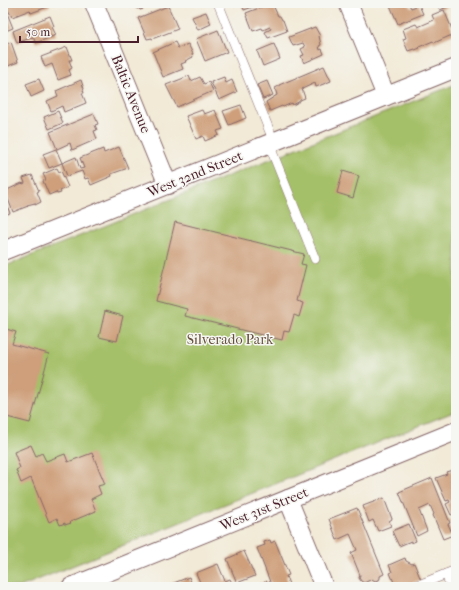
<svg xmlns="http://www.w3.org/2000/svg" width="459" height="590" font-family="'IM FELL French Canon',serif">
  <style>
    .green { fill: #a4c067; stroke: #777049 }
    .building { fill: #ce9f7a }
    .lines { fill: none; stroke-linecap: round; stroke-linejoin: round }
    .lane-casing { stroke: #856667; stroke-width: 10 }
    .street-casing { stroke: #856667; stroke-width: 20 }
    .lane { stroke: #fff; stroke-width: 9 }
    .street { stroke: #fff; stroke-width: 18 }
    .labels { text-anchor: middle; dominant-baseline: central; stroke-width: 3; stroke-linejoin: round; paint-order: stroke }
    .street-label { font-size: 14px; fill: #4a1f2b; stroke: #f6f6f2 }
    .park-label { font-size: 14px; fill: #654f3d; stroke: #f6f6f2 }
  </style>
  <rect width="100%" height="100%" fill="#f6f6f2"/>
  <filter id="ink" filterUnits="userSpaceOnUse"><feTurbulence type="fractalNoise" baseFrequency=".025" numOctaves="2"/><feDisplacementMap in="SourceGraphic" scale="8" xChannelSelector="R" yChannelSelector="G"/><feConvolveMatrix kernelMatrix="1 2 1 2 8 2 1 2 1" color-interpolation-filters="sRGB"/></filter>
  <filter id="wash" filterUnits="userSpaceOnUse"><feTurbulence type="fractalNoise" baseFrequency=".012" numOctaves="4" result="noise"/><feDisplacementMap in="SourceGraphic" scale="16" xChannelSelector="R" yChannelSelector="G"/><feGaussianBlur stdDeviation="0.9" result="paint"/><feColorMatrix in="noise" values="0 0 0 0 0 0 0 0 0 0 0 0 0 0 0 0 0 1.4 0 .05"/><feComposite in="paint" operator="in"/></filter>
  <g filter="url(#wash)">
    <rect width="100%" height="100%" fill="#f2ead7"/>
    <path class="green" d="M456,84V411L20,587H3V267Z"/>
    <g id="blocks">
      <g class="building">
        <path d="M3,3H49L50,6L31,13L30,10L12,17L8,10L3,12Z"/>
        <path d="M133,3H152V5L142,7L143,9L140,10L139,8L137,9L136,7L135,8Z"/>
        <path d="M241,3H265L244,10Z"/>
        <path d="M272,3L278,16H280L282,20H283L287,31L268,38L265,32L271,29L270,27L263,30L262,28L253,31L246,13Z"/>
        <path d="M389,3H408L411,8L419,5L423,14L398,24Z"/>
        <path d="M439,3H445L447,7L440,10L437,4Z"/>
        <path d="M168,6L178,29L152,39V38L147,39L138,18Z"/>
        <path d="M444,10L454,34L434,43L433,41L419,47L420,48L415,50L414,49L408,51L403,39L406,38L403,29L416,24L418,27L434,20L432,15Z"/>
        <path d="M206,12L211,24L198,30L192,17Z"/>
        <path d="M7,13L13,28L3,32V15Z"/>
        <path d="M50,16L54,26L52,27L56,35L36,43L33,37L17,43L13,31Z"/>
        <path d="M315,27L320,36H319L321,45L319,46L320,50L322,49L324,54L304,63L301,56L304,55L301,49L305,47L303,43L293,46L289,37Z"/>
        <path d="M218,30L227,52L205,61L196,39Z"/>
        <path d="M11,42L18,62L3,68V46Z"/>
        <path d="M175,42L178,48L188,44L193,54H192L193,57L185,61L186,62L181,64L183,69L163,77L153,52Z"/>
        <path d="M274,44L280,59L263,66L257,51Z"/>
        <path d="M67,47L72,60H69L72,68L69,70L71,75L58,80L52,64L45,67L41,57Z"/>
        <path d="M324,66L331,81L316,87L315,83L302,89L305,98L300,100V101L293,105L292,103L283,107L282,106L270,111L266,102L277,95L275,88L279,86V85Z"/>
        <path d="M189,76L191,81L200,77L204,84L209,82L213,91L177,107L166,85Z"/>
        <path d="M224,77L226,83L232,80L237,92L219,100L211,82Z"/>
        <path d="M39,79L44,91L31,97L26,84Z"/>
        <path d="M81,80L84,89L83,90L84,93H82L86,103L64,112L62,106L51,111L47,101L58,96L56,91Z"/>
        <path d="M267,81L273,95L263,99L257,85Z"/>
        <path d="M241,105L246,118L229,125L223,111Z"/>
        <path d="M202,110L204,114L215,110L223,129L217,131L219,135L205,141L203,136L196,139L186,116Z"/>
        <path d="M58,111L63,123L49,129L44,117Z"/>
        <path d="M94,114L98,124L95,125L97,130L94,131L97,139L72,150L70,143L57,149L50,132Z"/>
        <path d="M119,147L128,168L111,174L112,176L91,185L88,178L85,179L82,171L67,176L62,163L76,157L80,169L84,168L80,158L103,149L104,153Z"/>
        <path d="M56,149L62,163L49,168L43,154Z"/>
        <path d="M57,168L59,172L61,171L68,187L60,191L61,193L57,194L56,192L49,195L43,181L46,180L43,174Z"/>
        <path d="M343,171L359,176L353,198L337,193Z"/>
        <path d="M32,175L39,191L37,192L41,202L35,205V203L27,205L28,206L13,212L5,191L22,183L23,184L25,183L23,178Z"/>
        <path d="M3,196L10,213L3,215Z"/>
        <path d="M175,222L304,254L301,264L306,265L297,301L303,303L299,317L294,315L289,332L284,331L282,340L185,316L187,309L156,301Z"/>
        <path d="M105,311L123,316L117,341L99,337Z"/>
        <path d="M3,328L16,332L12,344L49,354L30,423L3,416Z"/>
        <path d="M31,445L36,456L42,453L46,461L65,454L68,462L92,453L105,484L98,486L101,494L91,499L96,511L70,522L71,523L65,525V523L60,525L57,518L49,522L31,478L21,483L16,470L20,468L14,452Z"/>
        <path d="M456,469V513L451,515L446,504L450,502L449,500L446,501L436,478L447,474L446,472Z"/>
        <path d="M432,478L450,523L448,524L453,535L443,539L433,515L434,514L430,505L419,510L427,531L417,536L399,492Z"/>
        <path d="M384,498L392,519L389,521L391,526L378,531L373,520L369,522L363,506Z"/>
        <path d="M357,508L384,574L380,576V578L379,580L375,581L372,579L364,583L361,581L359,578L360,575L351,553L357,550L350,534L337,540L329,519Z"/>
        <path d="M409,524L416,541L411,543V541L399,546L392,531Z"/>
        <path d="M270,540L271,543L275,541L289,575L286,576L290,587H272L257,548L265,545L264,542Z"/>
        <path d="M244,551L255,576L237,583L227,559Z"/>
        <path d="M405,558L406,561L412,564L414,563L421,580L410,584V583L400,587H396L390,573L392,572L389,565Z"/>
        <path d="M218,564L225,581L230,579L234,587H202L196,573Z"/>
        <path d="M189,577L193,587H167L166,586Z"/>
        <path d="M267,581L269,587H255V586Z"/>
      </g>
    </g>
  </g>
  <g filter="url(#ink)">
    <use href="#blocks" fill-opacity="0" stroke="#856667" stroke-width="1"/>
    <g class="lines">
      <defs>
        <g id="lane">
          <path d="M218,3L274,142"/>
          <path d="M269,144L315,259"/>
          <path d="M446,574L451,587"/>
          <path d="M414,587L456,570"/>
        </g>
        <g id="street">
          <path d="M94,3L168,185"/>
          <path d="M348,3L386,96"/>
          <path d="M3,251L456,68"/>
          <path d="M288,499L324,587"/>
          <path d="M71,587L456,431"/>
        </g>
      </defs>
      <use href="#lane" class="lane-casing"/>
      <use href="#street" class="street-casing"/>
      <use href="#lane" class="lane"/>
      <use href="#street" class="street"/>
    </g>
  </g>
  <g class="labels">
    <g class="street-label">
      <text transform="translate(131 94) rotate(68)">Baltic Avenue</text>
      <text transform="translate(195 174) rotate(-22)">West 32nd Street</text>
      <text transform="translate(264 509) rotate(-22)">West 31st Street</text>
    </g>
    <g class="park-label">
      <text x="230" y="339">Silverado Park</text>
    </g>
  </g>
  <rect width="459" height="590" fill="none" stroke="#f6f6f2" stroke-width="16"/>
  <path d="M20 36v6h118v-6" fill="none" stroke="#4a1f2b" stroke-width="2"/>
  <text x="26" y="36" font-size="12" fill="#4a1f2b" stroke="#f6f6f2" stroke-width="3" paint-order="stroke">50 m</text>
</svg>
